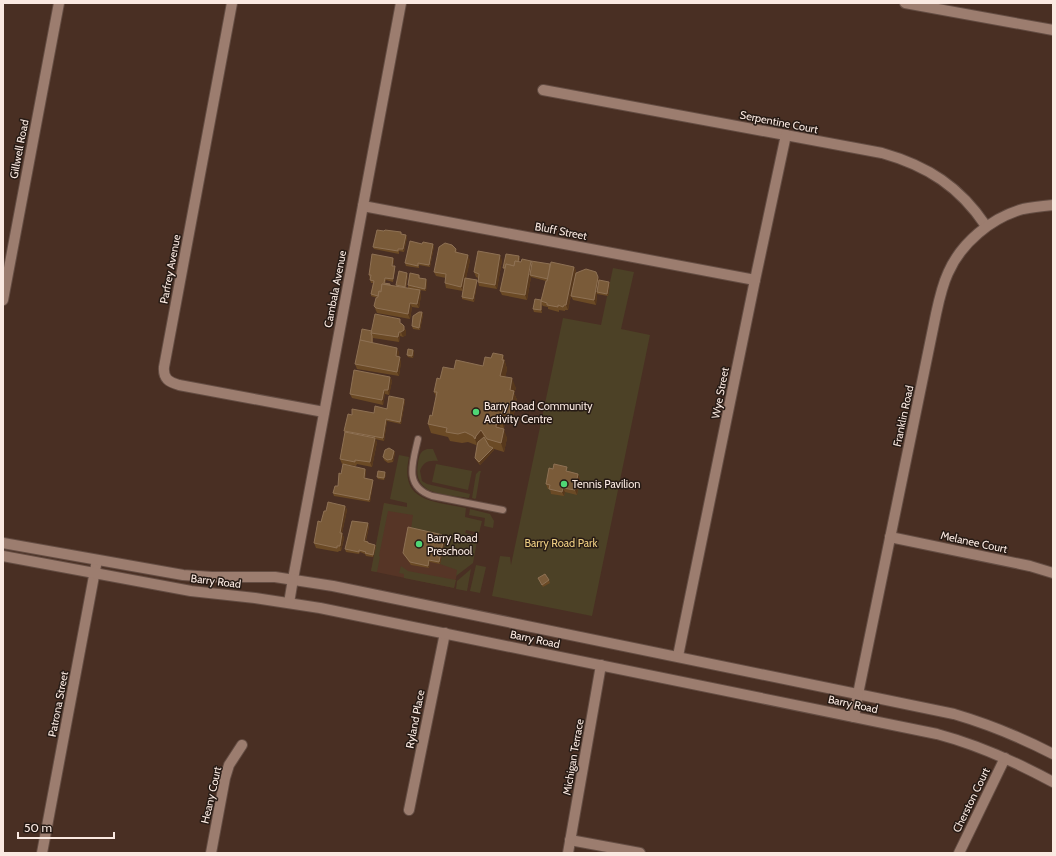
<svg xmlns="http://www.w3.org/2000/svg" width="1056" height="856" font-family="Cabin,sans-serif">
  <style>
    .built { fill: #563526 }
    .green { fill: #4c4126 }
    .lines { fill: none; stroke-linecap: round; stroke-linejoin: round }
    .lane-casing { stroke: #644d43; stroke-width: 8 }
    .street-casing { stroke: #644d43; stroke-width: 12 }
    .secondary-casing { stroke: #644d43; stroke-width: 12 }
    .lane { stroke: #9c7d6f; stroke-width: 6 }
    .street { stroke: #9c7d6f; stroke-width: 10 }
    .secondary { stroke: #9c7d6f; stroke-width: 10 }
    .wall { fill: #6b4a25 }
    .shaded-wall { fill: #57381c }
    .building { fill: #7a5b39; stroke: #8e7154 }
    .poi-dot { fill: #4fd675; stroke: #271b15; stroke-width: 1.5 }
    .labels { text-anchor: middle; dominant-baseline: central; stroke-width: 3; stroke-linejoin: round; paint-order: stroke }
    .street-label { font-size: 11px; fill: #fae9e1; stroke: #271b15 }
    .poi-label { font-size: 11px; fill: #fae9e1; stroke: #271b15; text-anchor: start }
    .park-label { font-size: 11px; fill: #edcd82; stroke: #271b15 }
  </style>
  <rect width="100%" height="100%" fill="#492f23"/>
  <path class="built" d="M384,503L468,520L454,588L371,571Z"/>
  <g class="green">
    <path d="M613,268L634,272L621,329L650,335L592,616L492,596L500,556L510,557L511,565L563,318L601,325Z"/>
    <path d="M427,449H433L438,461C428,460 423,462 420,471L422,481L427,484L470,494L469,498C445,494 412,496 418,463C419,456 420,451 427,449Z"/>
    <path d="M399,455L409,457C399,502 433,501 466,508L465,517L482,521L479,533L466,530L465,533L478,536L473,563L456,576L457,570L440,564L446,538L411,529L413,515L388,511L379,556L380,557L377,572L371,571L384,503L407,507V503L390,499Z"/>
    <path d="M436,464L472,471L468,490L432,482Z"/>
    <path d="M479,471H481L480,474L476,498L475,499L472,498L476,474Z"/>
    <path d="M470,509L490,514L494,521L493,528L484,526L485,518L469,515Z"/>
    <path d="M476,565L486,567L480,593L470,591Z"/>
    <path d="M401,566L408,571L456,580L454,588L404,578V574L399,573Z"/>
    <path d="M471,569L467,591L456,589L457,581Z"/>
  </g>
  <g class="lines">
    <defs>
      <path id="lane" d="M418,439C413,462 403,486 432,496L503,510"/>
      <g id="street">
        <path d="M232,3L164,367C163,379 169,382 179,385L324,412"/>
        <path d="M905,3L1053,30"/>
        <path d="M543,90L882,153C928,166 960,187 986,226"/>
        <path d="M363,206L755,280"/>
        <path d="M890,537L1030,566L1053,573"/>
        <path d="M293,579L401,3"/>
        <path d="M678,656L755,280L786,135"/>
        <path d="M858,694L936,314C939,300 942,286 948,273C961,243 991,218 1023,209C1033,207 1043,206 1053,205"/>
        <path d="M409,810L445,633"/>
        <path d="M570,840L640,853"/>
        <path d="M42,853L97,560"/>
        <path d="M211,853L225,778L229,765L242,745"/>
        <path d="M568,853L601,665"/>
        <path d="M959,853L1005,758"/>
      </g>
      <g id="secondary">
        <path d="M3,300L59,3"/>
        <path d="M3,543L183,575L212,577H275L333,586L954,714C988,724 1022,738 1053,754"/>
        <path d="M3,556L191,591L255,598L320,608L937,734C978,745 1016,762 1053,782"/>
        <path d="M289,603L293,579"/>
        <path d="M854,717L858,694"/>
      </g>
    </defs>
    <use href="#lane" class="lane-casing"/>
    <use href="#street" class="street-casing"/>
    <use href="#secondary" class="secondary-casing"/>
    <use href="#lane" class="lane"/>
    <use href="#street" class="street"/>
    <use href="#secondary" class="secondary"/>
  </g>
  <g class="wall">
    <path d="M402,234L407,237L404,252L399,251V254L374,249L373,247Z"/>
    <path d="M422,244L434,246L430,267L419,265V268L406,266L405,263Z"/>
    <path d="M456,249L457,253L470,260L466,278L477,283L474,302L462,299V297L463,291L446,288L445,283L446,278L436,276L434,272Z"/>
    <path d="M519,256L520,259L519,262L574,267L576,271L568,310H565V311L559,310V312L548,309V307L543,306L542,305V313L534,312L533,309L541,300L546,281L531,277L527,300L502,295L500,291L505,270L503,268Z"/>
    <path d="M393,258L394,261L393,266L395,269L393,282L386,280L385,283L390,284V285L396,286V285L408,275L406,288H408V285L419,275L420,278L427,281L426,291L420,290L421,295L419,308L412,307L410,319L377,313L374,306L377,298L371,296V294L373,283H371L369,275Z"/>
    <path d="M502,260L497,289L479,286L478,282V278L476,277L474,272Z"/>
    <path d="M599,280L610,284L608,296L597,294L596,305L573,300L571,296Z"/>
    <path d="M422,312L423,315L420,330L413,329L412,326Z"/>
    <path d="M402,324L406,331V335L403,337L400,336L399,342L373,338V343L399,352L398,357L401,362L399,376L357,369L355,364L372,331Z"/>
    <path d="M413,350L414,353L413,358L408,357L407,355Z"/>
    <path d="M503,355L507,369L505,377L516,388L514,393L517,400L512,423L505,422L504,428H501L507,438L504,452L494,449V450L480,465L476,460L475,458L477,446L476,445L468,442L462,443L450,441L448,437L431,433L428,424L432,416L436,397L434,392L440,379L454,369L483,366L491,358Z"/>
    <path d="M390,377L392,381L389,395L385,394L383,405L352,398L350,394Z"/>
    <path d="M405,401L401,424L387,421L384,441L375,439L377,442L372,467L357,464L356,466L342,464L340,459L345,433L344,431L352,415L374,413Z"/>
    <path d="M394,451L395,453L393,462L388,463L384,460L383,457Z"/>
    <path d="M365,469L366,471L365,479L373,483L370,502L334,496L333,493L338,486L341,474Z"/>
    <path d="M569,471L578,474L580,479L577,495L565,492L564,496L551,494L550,489H548L546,484Z"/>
    <path d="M386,475L384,480L378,479L377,477Z"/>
    <path d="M345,506L347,510L342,533L344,538L341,551H339L338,552L316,548L314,543L321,522L326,511Z"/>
    <path d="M369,526L366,541L368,542V543L376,547L373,557L366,556L365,554L360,552L359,554L346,552L345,549Z"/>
    <path d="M445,540L440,564L430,562L429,568L411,565L404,555L403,553Z"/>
    <path d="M538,578L549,580L550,583L543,587Z"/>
  </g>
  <g class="shaded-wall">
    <path d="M406,235L407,237L404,252L403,249Z"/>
    <path d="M433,244L434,246L430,267L429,265Z"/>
    <path d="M468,255L470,260L463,291L461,287Z"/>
    <path d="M500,255L502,260L497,289L495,285Z"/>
    <path d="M393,258L394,261L392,268V266Z"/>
    <path d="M531,261L533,266L530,275L531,277L527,300L525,295Z"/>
    <path d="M574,267L576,271L568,310L566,305Z"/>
    <path d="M407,273L408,275L405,289V287Z"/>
    <path d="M598,277L600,281L597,292V294L596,305L594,300Z"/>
    <path d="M426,279L427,281L426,291L425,289Z"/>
    <path d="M477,280V283L474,302L473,299Z"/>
    <path d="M609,282L610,284L608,296L607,294Z"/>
    <path d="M420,290L421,295L419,308L417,304Z"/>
    <path d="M410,303L412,307L410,319L408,314Z"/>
    <path d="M542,303V313L541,310Z"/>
    <path d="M422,312L423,315L420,330L419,328Z"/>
    <path d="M404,326L406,331V335L403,337L401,332Z"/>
    <path d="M399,332L400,336L399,342L398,337Z"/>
    <path d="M397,348L399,352L398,361L396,356Z"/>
    <path d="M413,350L414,353L413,358L412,356Z"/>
    <path d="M503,355L507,369L504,385L500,376Z"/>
    <path d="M400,357L401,362L399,376L397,372Z"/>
    <path d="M390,377L392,381L389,395L388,390Z"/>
    <path d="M512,378L516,388L514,393L517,400L512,423L509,414L510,390Z"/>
    <path d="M384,390L385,394L383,405L382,400Z"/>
    <path d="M404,399L405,401L401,424L400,422Z"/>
    <path d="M502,412L505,422L504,428L500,419Z"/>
    <path d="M386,419L387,421L384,441L383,438Z"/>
    <path d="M497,419L501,428L496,427Z"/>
    <path d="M504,429L507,438L504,452L501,443Z"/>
    <path d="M481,430L485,440L478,448L475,439L476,436Z"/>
    <path d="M375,438L377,442L372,467L370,462Z"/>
    <path d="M493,448L494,450L480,465L479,462Z"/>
    <path d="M394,451L395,453L393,462L392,459Z"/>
    <path d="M365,469L366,471L365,481L364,478Z"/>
    <path d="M385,472L386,475L384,480V478Z"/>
    <path d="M578,474L580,479L577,495L575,490Z"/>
    <path d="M373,480V483L370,502L369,500Z"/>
    <path d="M563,488L565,492L564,496L562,492Z"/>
    <path d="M345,506L347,510L342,533L344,538L341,551L340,546V533Z"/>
    <path d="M368,523L369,526L365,543L364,541Z"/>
    <path d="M444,537L445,540L440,564L439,562Z"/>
    <path d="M375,545L376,547L373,557V555Z"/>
    <path d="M429,560L430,562L429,568L428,566Z"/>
  </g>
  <g class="building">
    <path d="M377,230L384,231L385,230L401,232V234L406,235L403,249H398V251L373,247Z"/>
    <path d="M410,241L422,244L423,242L433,244L429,265L418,263V266L405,263Z"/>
    <path d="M445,243L452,245L456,249L455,252L468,255L461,287L445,283L446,274L434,272L439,247Z"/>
    <path d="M478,251L500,255L495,285L478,282L479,274L474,272Z"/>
    <path d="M372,254L393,258L392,266H395L393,279L385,278L384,283L390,284V285L382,284L381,292L379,291L378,296L371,294L374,281L370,280L371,275H369Z"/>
    <path d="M506,254L519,256L518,262L515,261L514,266L506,264L505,268H503Z"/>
    <path d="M522,259L531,261L525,295L500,291L506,264L514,266L515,261L521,262Z"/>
    <path d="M531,261L550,264L548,279L530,275L532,263Z"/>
    <path d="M551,262L574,267L566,305H564L563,307L558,305V307L547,305V303L541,301L546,281H547Z"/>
    <path d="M586,269L596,272L598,277L594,300L571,296L576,273Z"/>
    <path d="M399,271L407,273L405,287L396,285Z"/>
    <path d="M410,273L419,275V278L426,279L425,289L408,285Z"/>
    <path d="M465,278L477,280L473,299L462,297Z"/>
    <path d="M599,280L609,282L607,294L597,292Z"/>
    <path d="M382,284L420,290L417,304L410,303L408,314L376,308L374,306L376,298L378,297L379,291L381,292Z"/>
    <path d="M535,299L541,300V310L533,309Z"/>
    <path d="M419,312H422L419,328L412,326L413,316Z"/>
    <path d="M375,314L400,319V323L402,324L404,326V330L401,332H399L398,337L371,333Z"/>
    <path d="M362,329L372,331L371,333L372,336V343L360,340Z"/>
    <path d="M360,340L397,348L396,356L400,357L397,372L355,364Z"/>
    <path d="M408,349L413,350L412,356L407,355Z"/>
    <path d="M493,353L503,355L502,360H504L500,376L512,378L510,390L514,391L509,414L502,412L500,419H497L496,427L504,429L501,443L487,439L481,430L476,436L475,439L473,436L465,432L458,434L446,432L447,428L428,424L430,415L432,416L437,392H434L437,378L440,379L443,367L454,369L456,360L483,366L485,357L491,358Z"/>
    <path d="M354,370L390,377L388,390H384L382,400L350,394Z"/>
    <path d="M389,396L404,399L400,422L386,419L383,438L344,431L348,414L352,415V409L374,413L375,406L387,409Z"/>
    <path d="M345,432L375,438L370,462L355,460V462L340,459Z"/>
    <path d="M484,437L489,446L493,448L479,462L475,458L477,446L478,442Z"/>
    <path d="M389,448L394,451L392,459L387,460L383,457L385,450Z"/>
    <path d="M343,464L365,469L364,478L373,480L369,500L333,493L335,486H338L339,473L341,474Z"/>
    <path d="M554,464L567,467L566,471L578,474L575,490L563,488L562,492L549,489L550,485L546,484L549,468L553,469Z"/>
    <path d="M378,471L385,472L384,478L377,477Z"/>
    <path d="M328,502L345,506L340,533H342L340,546H337V548L314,543L318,521L321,522L324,511H326Z"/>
    <path d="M352,521L368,523L364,541L368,542V543L375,545L373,555L365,553L366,552L359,550V552L345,549Z"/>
    <path d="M408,527L443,535L444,537L439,562L429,560L428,566L410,562L403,553Z"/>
    <path d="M545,574L549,580L542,585L538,578Z"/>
  </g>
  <g class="poi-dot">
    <circle cx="476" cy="412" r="4"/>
    <circle cx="564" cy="484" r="4"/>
    <circle cx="419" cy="544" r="4"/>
  </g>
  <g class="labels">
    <g class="street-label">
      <text transform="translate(779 122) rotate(11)">Serpentine Court</text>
      <text transform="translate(19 149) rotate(-79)">Gillwell Road</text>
      <text transform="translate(561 231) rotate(11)">Bluff Street</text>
      <text transform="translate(170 269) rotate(-79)">Parfrey Avenue</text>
      <text transform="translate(335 289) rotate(-79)">Cambala Avenue</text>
      <text transform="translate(720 393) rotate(-79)">Wye Street</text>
      <text transform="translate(903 416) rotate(-78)">Franklin Road</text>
      <text transform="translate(974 542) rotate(12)">Melanee Court</text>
      <text transform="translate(216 581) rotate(7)">Barry Road</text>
      <text transform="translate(535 639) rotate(12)">Barry Road</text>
      <text transform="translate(58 704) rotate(-79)">Patrona Street</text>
      <text transform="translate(853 704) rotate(12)">Barry Road</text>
      <text transform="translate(415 719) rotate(-79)">Ryland Place</text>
      <text transform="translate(573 757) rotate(-80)">Michigan Terrace</text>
      <text transform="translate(211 795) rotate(-77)">Heany Court</text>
      <text transform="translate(971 800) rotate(-64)">Cherston Court</text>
    </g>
    <g class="poi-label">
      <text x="484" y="406">Barry Road Community<tspan x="484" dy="13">Activity Centre</tspan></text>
      <text x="572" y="484">Tennis Pavilion</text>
      <text x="427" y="538">Barry Road<tspan x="427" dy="13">Preschool</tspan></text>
    </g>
    <g class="park-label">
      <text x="561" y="543">Barry Road Park</text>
    </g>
  </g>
  <rect width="1056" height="856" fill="none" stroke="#fae9e1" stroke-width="8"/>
  <path d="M18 832v6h96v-6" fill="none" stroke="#fae9e1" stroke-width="2"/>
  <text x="24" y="832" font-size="12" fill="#fae9e1" stroke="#271b15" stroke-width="3" paint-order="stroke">50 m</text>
</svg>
